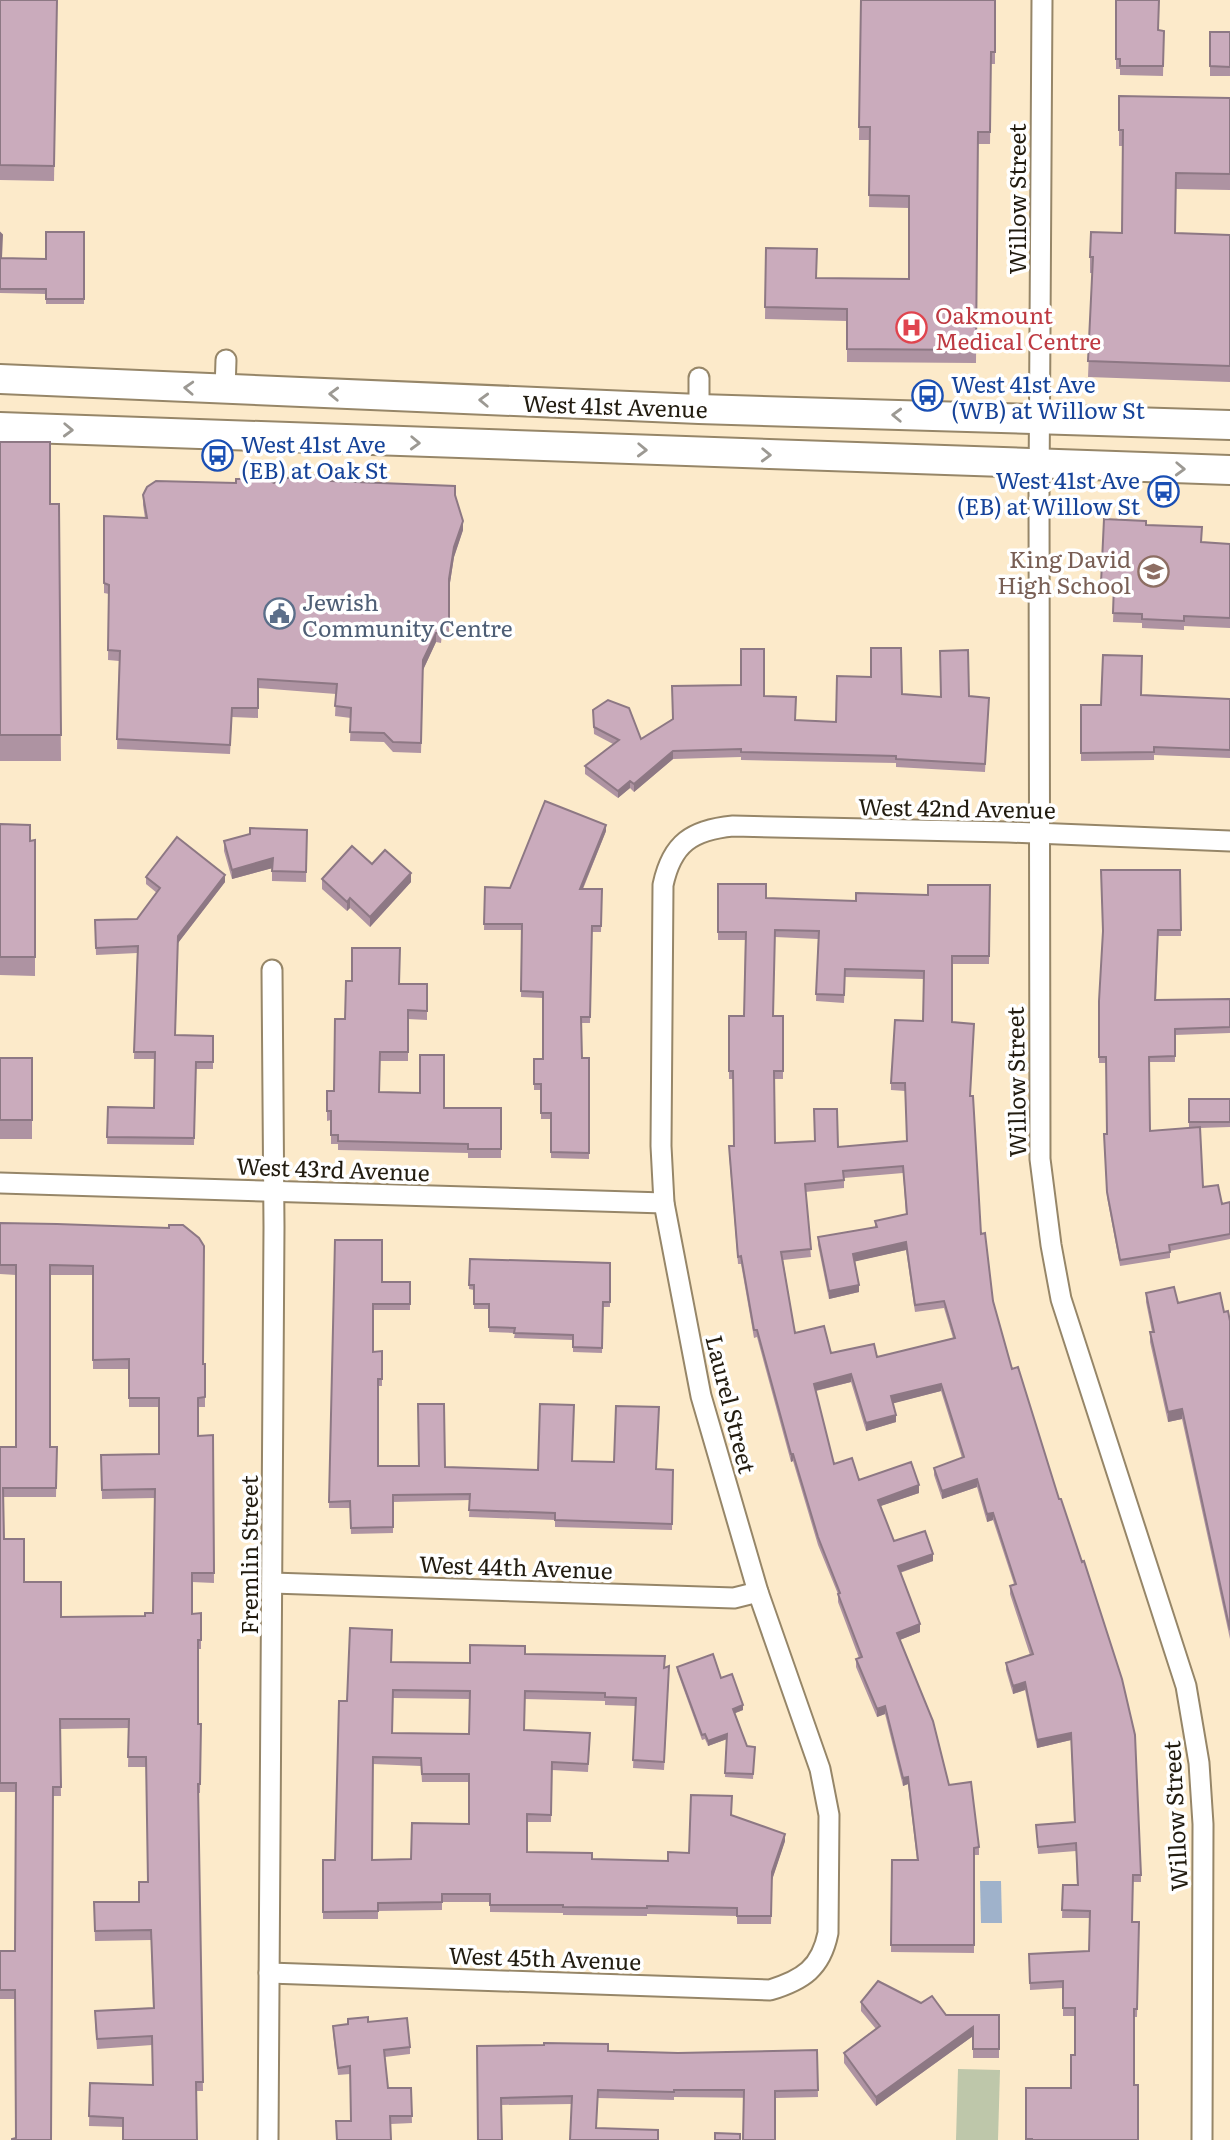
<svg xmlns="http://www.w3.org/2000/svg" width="1230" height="2140" font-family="Literata,serif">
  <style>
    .green { fill: #bec7aa }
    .water { fill: #9fb2cb }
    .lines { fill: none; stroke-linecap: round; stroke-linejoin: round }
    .minor-casing { stroke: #968668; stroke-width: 23 }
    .secondary-casing { stroke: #968668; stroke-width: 32 }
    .minor { stroke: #fff; stroke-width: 19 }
    .secondary { stroke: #fff; stroke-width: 28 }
    .wall { fill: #ae93a2; fill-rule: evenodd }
    .shaded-wall { fill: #8d7884 }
    .building { fill: #caabbc; stroke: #8d7884; stroke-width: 2; fill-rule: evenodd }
    .oneway { stroke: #9c9993 }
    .labels { text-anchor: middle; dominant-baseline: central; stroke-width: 7; stroke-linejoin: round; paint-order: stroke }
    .street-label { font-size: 23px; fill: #221c10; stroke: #fff }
    .health-label { font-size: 23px; fill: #be3a42; stroke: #fff; text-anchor: start }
    .transit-label { font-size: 23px; fill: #164399; stroke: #fff; text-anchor: start }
    .education-label { font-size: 23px; fill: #785e54; stroke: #fff; text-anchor: end }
    .service-label { font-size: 23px; fill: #4e5e75; stroke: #fff; text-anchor: start }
  </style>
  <rect width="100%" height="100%" fill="#fceaca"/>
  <path class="green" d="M958,2069L1000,2070L998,2140H956Z"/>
  <path class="water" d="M980,1881H1001L1002,1923H981Z"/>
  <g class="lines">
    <defs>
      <g id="minor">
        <path d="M1042,0L1039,492L1040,1159L1051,1245L1061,1299L1186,1686L1199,1763L1203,1824L1202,2140"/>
        <path d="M225,390L226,360"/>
        <path d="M699,409V378"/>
        <path d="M0,1183L664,1203"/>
        <path d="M272,1583L734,1598L758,1592"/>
        <path d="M269,1973L770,1990C803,1980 821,1968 828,1933L829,1815L820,1769L758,1592L701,1396L664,1203L661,1146L663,885C672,843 692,830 733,826L1008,832L1230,841"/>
        <path d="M268,2140L274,1227L272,970"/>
      </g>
      <g id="secondary">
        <path d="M0,379L699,409L1230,425"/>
        <path d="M0,427L1230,470"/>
      </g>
    </defs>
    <use href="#minor" class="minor-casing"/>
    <use href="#secondary" class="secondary-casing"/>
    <use href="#minor" class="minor"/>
    <use href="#secondary" class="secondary"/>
  </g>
  <g class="wall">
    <path d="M0,0H57L54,181L0,180Z"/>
    <path d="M861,0H995V64H991L990,144H978L976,363L847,362V321L765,319L766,248L817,278L909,279V208L869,207L870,140H859Z"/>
    <path d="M1116,0L1159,30L1164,31L1163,76L1120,75V69H1116Z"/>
    <rect x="1210" y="32" width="20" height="44"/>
    <path d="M1119,96L1230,98V190L1176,189L1175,233L1230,235V382L1088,377L1092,273H1090V257L1122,233L1123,146H1119Z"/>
    <path d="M84,232V304H46V294L0,293V233L1,258L46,259Z"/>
    <path d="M0,442L50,504H59L61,761H0Z"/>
    <path d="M331,481L455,495L463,530L454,557L449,589V634H442L441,643L436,642L423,670L421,753L393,752L384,742L350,741L351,718L335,716L336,694L258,688V718L232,717L230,754L117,749L119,661L108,660L109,594L104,593V516L145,518L143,505V495L236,483Z"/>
    <path d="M1146,525L1202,542L1230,544V628L1184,626V630L1142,628V623L1113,622L1114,594L1101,593V583Z"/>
    <path d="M902,694L941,697L969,696L989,698L985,772L896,767V763L741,760V757L673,759L634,792L630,788L618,798L585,774V766L613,744L594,734L593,710L641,739L764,696L795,720L836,722Z"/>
    <path d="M1141,695L1230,699V758L1154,755V760L1081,761V705H1101Z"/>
    <path d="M0,824L30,841L35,840V976L0,975Z"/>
    <path d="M307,830L306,882L272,881V868L232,879L224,851V841Z"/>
    <path d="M606,831L583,889H602L601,932H592L590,1023H581L582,1058H589V1159L551,1158V1119H541V1090H534V1059H543V998L521,997L522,930H484L485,887L510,888Z"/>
    <path d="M372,864L411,882L370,927L350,908L347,911L322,889V879Z"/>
    <path d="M1180,870L1181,936H1158L1156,1000L1230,999V1033L1175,1035V1062H1149L1150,1131L1189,1128V1099H1230V1127L1200,1128L1203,1187L1222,1204L1230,1202V1239L1170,1251V1258L1120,1266L1107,1197L1104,1140L1107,1134L1106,1063H1099V1006Z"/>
    <path d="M146,877L225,882L178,943L175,1035L213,1036V1069H196L194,1145L107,1144L108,1107L154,1108L155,1059H134L137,953L96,955L95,920L137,919L157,893L146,884Z"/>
    <path d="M718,884L766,898L856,901L928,895L990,885L989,964H952V1022L971,1096L981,1234L993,1301L1141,1875V1882H1133L1132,1922H1139L1137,2017H1134V2085L1138,2140H1026V2088H1071L1075,2055V2016H1063V1988L1030,1990L1029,1954L1089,1951L1090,1918H1062L1063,1885H1077L1076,1851L1038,1854L1036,1825L1074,1822L1071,1740L1037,1748L1025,1690L1013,1694L1006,1670V1663L1030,1655L1010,1594V1586L1014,1584L993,1520L987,1522L977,1487L942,1499L934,1475V1468L962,1458L941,1391L893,1403L896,1422L866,1431L851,1382L816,1391L834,1464L859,1480L919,1493L880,1506L894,1541L933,1561L900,1573L920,1632L900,1640L949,1785L979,1847V1855H974V1953L891,1952L892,1860H917L908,1784L903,1786L885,1714L877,1717L856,1667V1659L859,1658L838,1602V1594L818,1545L793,1461L791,1462L757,1337L754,1338L741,1264H738L729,1154V1146H734L733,1079H729V1016H744L745,940H718ZM775,937L818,939L816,1001L844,1003L845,977L924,979L923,1021L891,1083V1090L905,1091L907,1141L838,1147L775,1143L774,1079H783V1016H773ZM903,1173L906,1214L875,1221V1227L818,1237V1245L829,1299L859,1292L855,1261L906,1250L915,1312L944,1308L953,1338L877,1357L831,1353L795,1333L783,1260L811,1257L805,1192L844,1188V1178Z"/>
    <path d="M399,984H427V1020L408,1019V1061H380L379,1092L444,1108H501V1158H468V1153L338,1150V1144H331V1120L327,1121V1111L334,1091L345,1019Z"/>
    <rect x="0" y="1058" width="32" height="81"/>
    <path d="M0,1223L57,1224L203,1364H205V1407H198V1436L213,1435L214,1583L192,1582V1614L201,1613V1649H198V1724H201L200,1793H198L203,2091H196L123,2127L89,2126L90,2083L153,2085L152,2045L97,2049L95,2021L153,2008L151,1940L95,1941L94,1902H139L148,1882L146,1767H128L129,1728L60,1729L61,1796H53L16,2138L15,1999H0V1951H15L16,1792H0V1447H16V1275L0,1274ZM50,1275H93V1369H129V1407H159V1454L101,1455L102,1499L155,1498L153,1613L145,1616L61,1617L24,1582L4,1539L3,1497H56L57,1447H50Z"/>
    <path d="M335,1240L382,1282H410V1310H373V1352L382,1351V1386H378V1466L445,1467L538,1470L572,1461L657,1469L673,1470L672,1530L555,1527V1520L469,1517L470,1500L393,1502V1533L351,1534L350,1508H329Z"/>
    <path d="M470,1259L610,1263V1307H603L602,1353L573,1352V1340L514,1338L515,1333L489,1332V1309H474V1290L469,1289Z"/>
    <path d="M1146,1293L1178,1303L1224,1312L1230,1321V1639L1182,1419L1168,1422L1150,1342V1332H1152L1146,1302Z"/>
    <path d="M525,1654L664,1668L669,1674L664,1770L633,1768L636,1706L605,1705V1701L525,1699V1730L590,1733L588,1772L552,1770L551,1822H527V1852L592,1859L668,1861L689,1853L731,1815L785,1841L772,1880L771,1924H737V1916L647,1914V1916L563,1915V1913L490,1912V1902H442V1910L378,1911V1919H323V1860H335L347,1701L391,1662L470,1663ZM393,1698L470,1699L469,1734L392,1733ZM373,1764L421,1766L422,1782H469V1824L411,1859L372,1860Z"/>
    <path d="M677,1667L721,1678L743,1710L735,1713L747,1746L755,1747L753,1779L725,1777L727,1739L708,1746L705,1739L702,1740L677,1671Z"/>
    <path d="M861,2002L946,2015H999V2058H973V2036L876,2106L844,2063V2053L876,2029L861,2011Z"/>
    <path d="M348,2019L368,2022L410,2047V2054L385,2057L388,2088H411L412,2123L391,2124L351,2121L350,2074L338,2075L333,2033V2026L348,2024Z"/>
    <path d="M477,2046L678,2053L817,2050L818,2097L775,2098L674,2097V2100L598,2098L571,2104L501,2105Z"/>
  </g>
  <g class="shaded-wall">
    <path d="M463,521V530L454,557L449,589V579L454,547Z"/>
    <path d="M436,633V642L423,670L421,753L423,660Z"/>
    <path d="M673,751V759L634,792V784Z"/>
    <path d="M630,781V788L618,798V791Z"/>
    <path d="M606,825V831L580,895V889Z"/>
    <path d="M273,858V868L232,879V870Z"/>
    <path d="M411,873V882L370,927V917Z"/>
    <path d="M225,875V882L178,943V936Z"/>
    <path d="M350,898V908L347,911V902Z"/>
    <path d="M906,1242V1250L853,1262V1254Z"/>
    <path d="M859,1285V1292L829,1299V1291Z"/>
    <path d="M851,1374V1382L814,1391V1384Z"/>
    <path d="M941,1384V1391L891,1404V1396Z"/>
    <path d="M1182,1409V1419L1168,1422V1412Z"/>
    <path d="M896,1415V1422L866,1431V1423Z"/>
    <path d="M791,1454H793V1461L791,1462Z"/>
    <path d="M977,1479V1487L942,1499V1491Z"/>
    <path d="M919,1485V1493L878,1507V1500Z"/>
    <path d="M993,1513V1520L987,1522V1514Z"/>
    <path d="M933,1554V1561L898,1573V1566Z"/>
    <path d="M920,1624V1632L897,1641V1633Z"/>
    <path d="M1025,1682V1690L1013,1694V1686Z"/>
    <path d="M743,1705V1710L733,1714V1709Z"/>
    <path d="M885,1706V1714L877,1717V1709Z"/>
    <path d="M1071,1733V1740L1037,1748V1740Z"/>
    <path d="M727,1734V1739L708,1746V1741Z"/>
    <path d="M908,1777V1784L903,1786V1778Z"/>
    <path d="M785,1834V1841L772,1880L771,1924L772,1872Z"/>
    <path d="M973,2027V2036L876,2106V2097Z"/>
  </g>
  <g class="building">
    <path d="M0,0H57L54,166L0,165Z"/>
    <path d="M861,0H995V52H991L990,132H978L976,350L847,349V309L765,307L766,248L817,249L816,278L909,279V196L869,195L870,127H859Z"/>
    <path d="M1116,0H1159L1158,30L1164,31L1163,66H1120V59H1116Z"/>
    <path d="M1210,32H1230V67L1210,66Z"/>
    <path d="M1119,96L1230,98V174L1176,173L1175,233L1230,235V366L1088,361L1093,257H1090L1091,232L1122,233L1123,130H1119Z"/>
    <path d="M46,232H84V299H46V289H0V233L2,235L1,258L46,259Z"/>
    <path d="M0,442H50V504H59L61,735H0Z"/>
    <path d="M296,475H316L331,481L455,486V495L463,521L454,547L449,579V624H442L441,633H436L423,660L421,743L393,742L384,733L350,732L351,708L335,706L337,684L258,679V708H232L230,745L117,739L120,651L108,650L109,585L104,583V516L147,518L143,495L147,487L156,481L236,483V479H266L274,483Z"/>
    <path d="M1104,519L1146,521V525L1202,527L1201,542L1230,544V618L1184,616V621L1142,619V614L1113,613L1114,584L1101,583Z"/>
    <path d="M871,648H901L902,694L941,697L940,651L968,650L969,696L989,698L985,764L896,759V756L741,752V749L673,751L634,784L630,781L618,791L585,766L619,740L594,727L593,710L608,700L629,708L641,739L673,719L672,686L741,685V649H764V696L796,697L795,720L836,722L837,676L871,677Z"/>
    <path d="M1103,655L1142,656L1141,695L1230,699V750L1154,747V752L1081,753V705H1101Z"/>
    <path d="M545,801L606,825L580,889H602L601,926H592L590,1017H581L582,1058H589V1153L551,1152V1113H541V1084H534V1059H543V992L521,991L522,924H484L485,887L510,888Z"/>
    <path d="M0,824L30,825V841L35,840V957H0Z"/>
    <path d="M250,828L307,830L306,872L272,871L273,858L232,870L224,841L250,834Z"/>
    <path d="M177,837L225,875L178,936L175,1035L213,1036V1062H196L194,1138L107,1137L108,1107L154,1108L155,1052H134L138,946L96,948L95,920L137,919L160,888L146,877Z"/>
    <path d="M352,846L372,864L385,850L411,873L370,917L350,898L347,902L322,879Z"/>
    <path d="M1101,870H1180L1181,930H1158L1155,1000L1230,999V1027L1175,1029V1056L1149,1057L1150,1131L1200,1127L1203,1187L1218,1185L1222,1204L1230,1202V1234L1169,1245L1170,1252L1120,1260L1107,1192L1104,1134H1107L1106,1057H1099V1001L1103,931Z"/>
    <path d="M718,884H766V898L856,901V893L928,895V885H990L989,956H952V1022L974,1024L970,1096H973L981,1234L985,1233L993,1301L1012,1369L1018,1367L1059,1499H1061L1082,1562L1084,1561L1122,1679L1135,1735L1141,1875H1133L1132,1922H1139L1137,2009H1134V2085H1138V2140H1032V2139H1026V2088H1071V2055H1075V2008H1063V1981L1030,1983L1029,1954L1089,1951L1090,1911L1062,1910L1063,1885H1078L1076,1843L1038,1847L1036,1825L1075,1822L1071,1733L1037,1740L1025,1682L1013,1686L1006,1663L1033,1654L1010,1586L1016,1584L993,1513L987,1514L977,1479L942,1491L934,1468L964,1457L941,1384L891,1396L896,1415L866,1423L851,1374L814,1384L834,1464L852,1458L859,1480L911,1462L919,1485L878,1500L894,1541L925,1531L933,1554L898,1566L920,1624L897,1633L933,1721L949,1785L971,1782L979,1847L974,1848V1945H891L892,1860H918L908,1777L903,1778L885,1706L877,1709L856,1659L862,1657L838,1594L840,1593L818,1537L793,1454H791L757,1330H754L741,1256L738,1257L729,1146H734L733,1071H729V1016H744L746,932H718ZM775,930L819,931L816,994L844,995L845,969L924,971L923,1021L895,1020L891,1083H905L907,1141L838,1147L837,1109H814L815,1141L775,1143L774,1071H783V1016H773ZM903,1166L907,1214L875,1221L877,1227L818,1237L829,1291L859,1285L853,1254L906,1242L915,1305L944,1301L955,1338L877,1357L874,1344L831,1353L824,1326L795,1333L781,1252L811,1249L805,1184L844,1180L843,1171Z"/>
    <path d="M352,948H400L399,984H427V1011L408,1010V1052H380L379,1092L420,1093V1055H444V1108H501V1149H468V1144L338,1141V1135H331V1111H327V1091H334L335,1019H345L346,981H352Z"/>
    <rect x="0" y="1058" width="32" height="62"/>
    <rect x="1189" y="1099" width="41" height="23"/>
    <path d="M0,1223L57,1224L169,1228V1225H183L199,1238L204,1246L203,1364H205V1397L198,1398V1436L213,1435L214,1573H192V1614L201,1613V1640H198V1724H201L200,1784H198L203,2082H196L197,2140H123V2118L89,2116L90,2083L153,2085L152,2036L97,2039L95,2011L154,2008L151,1930L95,1931L94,1902H139V1882H148L146,1757H128L129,1719H60L61,1787H53L51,2140H12V2139L16,2138L15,1990H0V1951H15L16,1783H0V1447H16V1265H0ZM50,1265L93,1266V1360L129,1359V1398H159V1454L101,1455L102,1490L155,1489L153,1613H145V1616L61,1617V1582H24V1539H4L3,1488H56L57,1447H50Z"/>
    <path d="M335,1240H382V1282H410V1304H373V1352L382,1351V1379H378V1466H419L418,1404H444L445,1467L538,1470L540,1404L574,1405L572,1461L614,1462L616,1406L659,1407L656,1469L673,1470L672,1524L555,1520V1513L469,1510L470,1494L393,1495V1527L351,1528L350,1501L329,1502Z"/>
    <path d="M470,1259L610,1263V1302H603L602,1348L573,1347V1335L514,1333L515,1328L489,1327V1304H474V1285H469Z"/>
    <path d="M1174,1287L1178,1303L1220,1293L1224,1312L1228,1311L1230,1321V1630L1182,1409L1168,1412L1150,1332H1154L1146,1293Z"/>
    <path d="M350,1628L392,1630L391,1662L470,1663V1645L525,1646V1654L665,1656L664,1668L669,1666L664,1762L633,1760L636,1698L605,1697V1693L525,1691L524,1730L590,1733L588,1764L552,1762L551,1815L527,1814V1852L592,1853V1859L668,1861V1852L689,1853L691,1795L732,1796L731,1815L785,1834L772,1872L771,1916H737V1908L647,1906V1908L563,1907V1905H490V1894H442V1902L378,1903V1911L323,1912V1860H335L339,1701H347ZM393,1690L470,1691L469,1734L392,1733ZM373,1757L421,1758L422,1774H469V1824L412,1823L411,1859L372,1860Z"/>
    <path d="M713,1654L721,1678L732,1674L743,1705L733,1709L747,1746L755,1747L753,1774L725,1773L727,1734L708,1741L705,1734L702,1735L677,1667Z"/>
    <path d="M878,1981L921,2003L932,1996L946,2015H999V2049H973V2027L876,2097L844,2053L880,2026L861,2002Z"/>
    <path d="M368,2017V2022L407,2018L410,2047L384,2050L388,2088H411L412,2116H390L391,2140H337L336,2121H351L350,2066L338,2068L333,2026L348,2024V2019Z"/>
    <path d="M544,2043L608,2044V2051L678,2053L817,2050L818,2090L775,2091V2140H743L744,2090H674V2092L598,2090L596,2128L658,2130V2140H570L572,2096L501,2098L502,2140H478L477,2046L544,2045Z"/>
    <path d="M715,2133L740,2134V2140H715Z"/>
  </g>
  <defs><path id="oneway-chevron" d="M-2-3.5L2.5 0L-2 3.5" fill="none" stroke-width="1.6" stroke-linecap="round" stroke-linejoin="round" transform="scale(1.75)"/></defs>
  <g class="oneway">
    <use href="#oneway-chevron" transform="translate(189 388) rotate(-177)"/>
    <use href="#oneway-chevron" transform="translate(334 394) rotate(-178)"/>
    <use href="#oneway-chevron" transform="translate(484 400) rotate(-178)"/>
    <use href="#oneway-chevron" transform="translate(897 415) rotate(-178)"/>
    <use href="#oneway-chevron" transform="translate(68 430) rotate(2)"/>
    <use href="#oneway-chevron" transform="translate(415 443) rotate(2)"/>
    <use href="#oneway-chevron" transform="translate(642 450) rotate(2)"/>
    <use href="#oneway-chevron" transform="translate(766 455) rotate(2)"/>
    <use href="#oneway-chevron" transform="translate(1180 469) rotate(2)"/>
  </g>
  <defs>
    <symbol id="hospital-ring" viewBox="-11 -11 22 22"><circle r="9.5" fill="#fff" stroke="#e0444e" stroke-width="1.5"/><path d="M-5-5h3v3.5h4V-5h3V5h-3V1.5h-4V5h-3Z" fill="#e0444e"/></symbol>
    <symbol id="bus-ring" viewBox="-11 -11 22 22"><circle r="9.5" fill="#fff" stroke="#1a4fb4" stroke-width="1.5"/><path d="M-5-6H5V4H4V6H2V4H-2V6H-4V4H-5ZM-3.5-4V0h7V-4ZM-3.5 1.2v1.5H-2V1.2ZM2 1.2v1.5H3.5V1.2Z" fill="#1a4fb4"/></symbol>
    <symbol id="school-ring" viewBox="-11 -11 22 22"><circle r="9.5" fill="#fff" stroke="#8d6e63" stroke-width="1.5"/><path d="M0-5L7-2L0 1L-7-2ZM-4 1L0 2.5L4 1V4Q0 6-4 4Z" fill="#8d6e63"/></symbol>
    <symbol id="civic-ring" viewBox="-11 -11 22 22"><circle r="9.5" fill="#fff" stroke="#5c6f8a" stroke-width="1.5"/><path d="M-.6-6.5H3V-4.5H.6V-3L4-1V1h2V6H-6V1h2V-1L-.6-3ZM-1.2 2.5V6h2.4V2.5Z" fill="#5c6f8a"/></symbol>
  </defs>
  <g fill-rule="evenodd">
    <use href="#hospital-ring" x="894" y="310" width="35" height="35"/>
    <use href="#bus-ring" x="910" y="378" width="35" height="35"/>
    <use href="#bus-ring" x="200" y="438" width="35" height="35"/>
    <use href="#bus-ring" x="1146" y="474" width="35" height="35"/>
    <use href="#school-ring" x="1136" y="554" width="35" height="35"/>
    <use href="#civic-ring" x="262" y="596" width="35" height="35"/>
  </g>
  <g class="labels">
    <g class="street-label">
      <text transform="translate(1016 199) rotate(-90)">Willow Street</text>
      <text transform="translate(615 405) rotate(2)">West 41st Avenue</text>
      <text transform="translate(957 807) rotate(1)">West 42nd Avenue</text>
      <text transform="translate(1015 1082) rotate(-91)">Willow Street</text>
      <text transform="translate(333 1168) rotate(2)">West 43rd Avenue</text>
      <text transform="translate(732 1404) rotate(76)">Laurel Street</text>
      <text transform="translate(248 1555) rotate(-90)">Fremlin Street</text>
      <text transform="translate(516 1566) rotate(2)">West 44th Avenue</text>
      <text transform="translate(1174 1816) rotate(-93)">Willow Street</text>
      <text transform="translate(545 1957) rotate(2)">West 45th Avenue</text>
    </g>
    <g class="health-label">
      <text x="935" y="314">Oakmount<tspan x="935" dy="26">Medical Centre</tspan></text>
    </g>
    <g class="transit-label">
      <text x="951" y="383">West 41st Ave<tspan x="951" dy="26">(WB) at Willow St</tspan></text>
      <text x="241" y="443">West 41st Ave<tspan x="241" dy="26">(EB) at Oak St</tspan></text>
      <text x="1140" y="479" text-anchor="end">West 41st Ave<tspan x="1140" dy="26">(EB) at Willow St</tspan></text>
    </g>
    <g class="education-label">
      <text x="1131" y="558">King David<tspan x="1131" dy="26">High School</tspan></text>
    </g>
    <g class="service-label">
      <text x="302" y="601">Jewish<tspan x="302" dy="26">Community Centre</tspan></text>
    </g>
  </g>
</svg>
